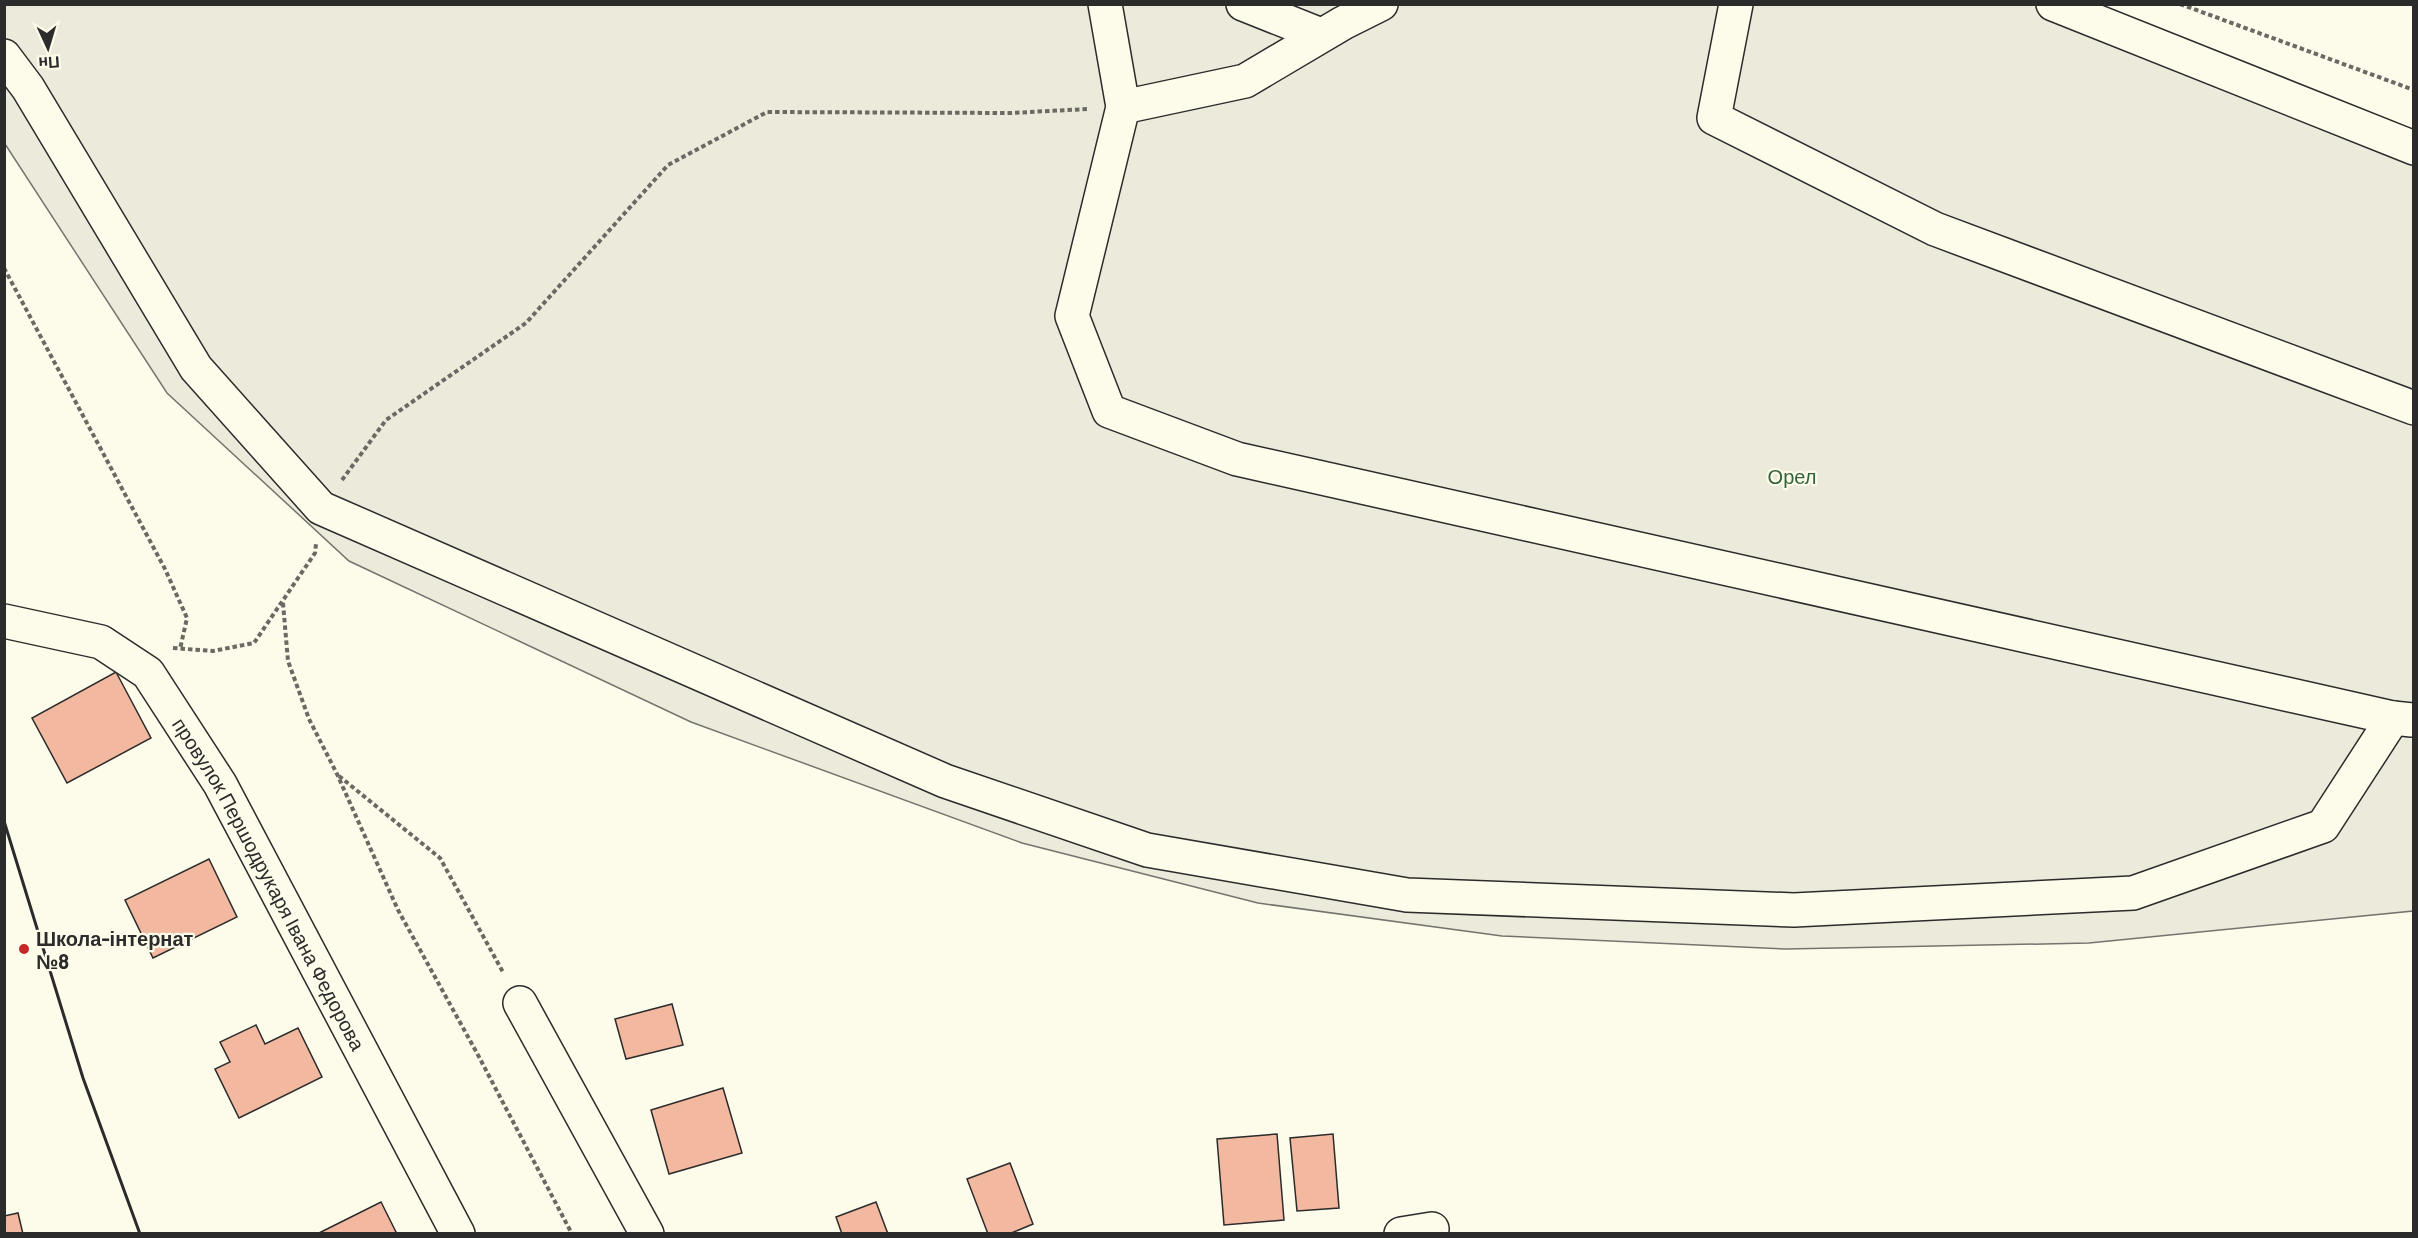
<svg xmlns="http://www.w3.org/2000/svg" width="2418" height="1238" font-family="Barlow,sans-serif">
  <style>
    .green { fill: #ecebdb; stroke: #74746e; stroke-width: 1.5 }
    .building { fill: #f2b8a0; stroke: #2b2b2b; stroke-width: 1.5 }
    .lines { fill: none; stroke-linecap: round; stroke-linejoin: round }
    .minor-casing { stroke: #2b2b2b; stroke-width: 36 }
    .path { stroke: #6a6964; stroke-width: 4; stroke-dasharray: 4.5 3; stroke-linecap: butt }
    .minor { stroke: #fdfbea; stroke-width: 33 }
    .wall { stroke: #2b2b2b; stroke-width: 3 }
    .poi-dot { fill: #c62828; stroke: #fdfbea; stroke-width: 2 }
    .labels { text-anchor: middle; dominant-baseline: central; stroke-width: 4.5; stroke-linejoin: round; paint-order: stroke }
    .park-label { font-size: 20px; fill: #34623c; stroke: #fdfbea }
    .street-label { font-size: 20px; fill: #2b2b2b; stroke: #fdfbea }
    .poi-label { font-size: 20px; font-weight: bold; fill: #2b2b2b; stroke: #fdfbea; text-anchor: start }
  </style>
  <rect width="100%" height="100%" fill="#fdfbea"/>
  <path class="green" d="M5,5H2073L2413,145V911L2089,943L1786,949L1502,936L1258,903L1022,843L691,722L349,561L167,393L5,144Z"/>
  <g class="building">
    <path d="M116,672L151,738L67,783L32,718Z"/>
    <path d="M209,859L237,917L153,958L125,900Z"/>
    <path d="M672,1004L683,1045L626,1059L615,1019Z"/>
    <path d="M256,1025L265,1044L298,1028L322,1077L239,1118L215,1069L230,1062L220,1042Z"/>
    <path d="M723,1088L742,1153L669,1174L651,1110Z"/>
    <path d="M1277,1134L1284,1220L1224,1225L1217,1139Z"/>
    <path d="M1333,1134L1339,1208L1297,1211L1290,1138Z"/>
    <path d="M1010,1163L1033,1224L1009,1234H988L967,1179Z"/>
    <path d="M381,1202L397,1234H317Z"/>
    <path d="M876,1202L888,1234H842L836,1217Z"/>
    <path d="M18,1213L23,1234H4V1216Z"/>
  </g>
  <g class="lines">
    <defs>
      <g id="minor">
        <path d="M1105,4L1123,107L1072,316L1109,411L1237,459L2393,718L2412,720"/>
        <path d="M1243,4L1321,35"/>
        <path d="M1736,4L1714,118L1935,229L2414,408"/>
        <path d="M2053,4L2414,148"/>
        <path d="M4,56L28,88L196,368L321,508L945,781L1147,850L1407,895L1794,910L2133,893L2323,826L2393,718"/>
        <path d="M1123,107L1245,81L1343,23L1381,4"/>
        <path id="s1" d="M4,621L101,642L148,673L220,784L458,1234"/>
        <path d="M520,1003L647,1234"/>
        <path d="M1401,1234L1432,1229"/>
      </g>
    </defs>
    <use href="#minor" class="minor-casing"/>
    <g class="path">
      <path d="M2180,4L2414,90"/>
      <path d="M4,268L165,569L187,618L180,649"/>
      <path d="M342,480L386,420L526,323L668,165L767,112L1011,113L1087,109"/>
      <path d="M283,603L288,661L309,719L337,774L398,910L478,1055L572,1234"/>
      <path d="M173,648L213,651L254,643L315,553L316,544"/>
      <path d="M339,776L440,858L504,974"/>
    </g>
    <use href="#minor" class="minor"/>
    <path class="wall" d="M4,821L83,1078L140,1234"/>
  </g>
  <circle class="poi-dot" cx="24" cy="949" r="6"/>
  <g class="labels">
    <g class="park-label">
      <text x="1792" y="476">Орел</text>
    </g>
    <g class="street-label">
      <text stroke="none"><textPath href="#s1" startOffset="399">провулок Першодрукаря Івана Федорова</textPath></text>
    </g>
    <g class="poi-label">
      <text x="36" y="938">Школа-інтернат<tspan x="36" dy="23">№8</tspan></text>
    </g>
  </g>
  <rect width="2418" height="1238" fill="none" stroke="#2b2b2b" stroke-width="12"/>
  <g transform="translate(48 48) rotate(176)" stroke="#fdfbea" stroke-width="4.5" paint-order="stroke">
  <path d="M0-4.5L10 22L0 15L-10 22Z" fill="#2b2b2b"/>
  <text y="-9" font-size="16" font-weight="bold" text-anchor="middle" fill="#2b2b2b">Пн</text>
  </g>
</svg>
